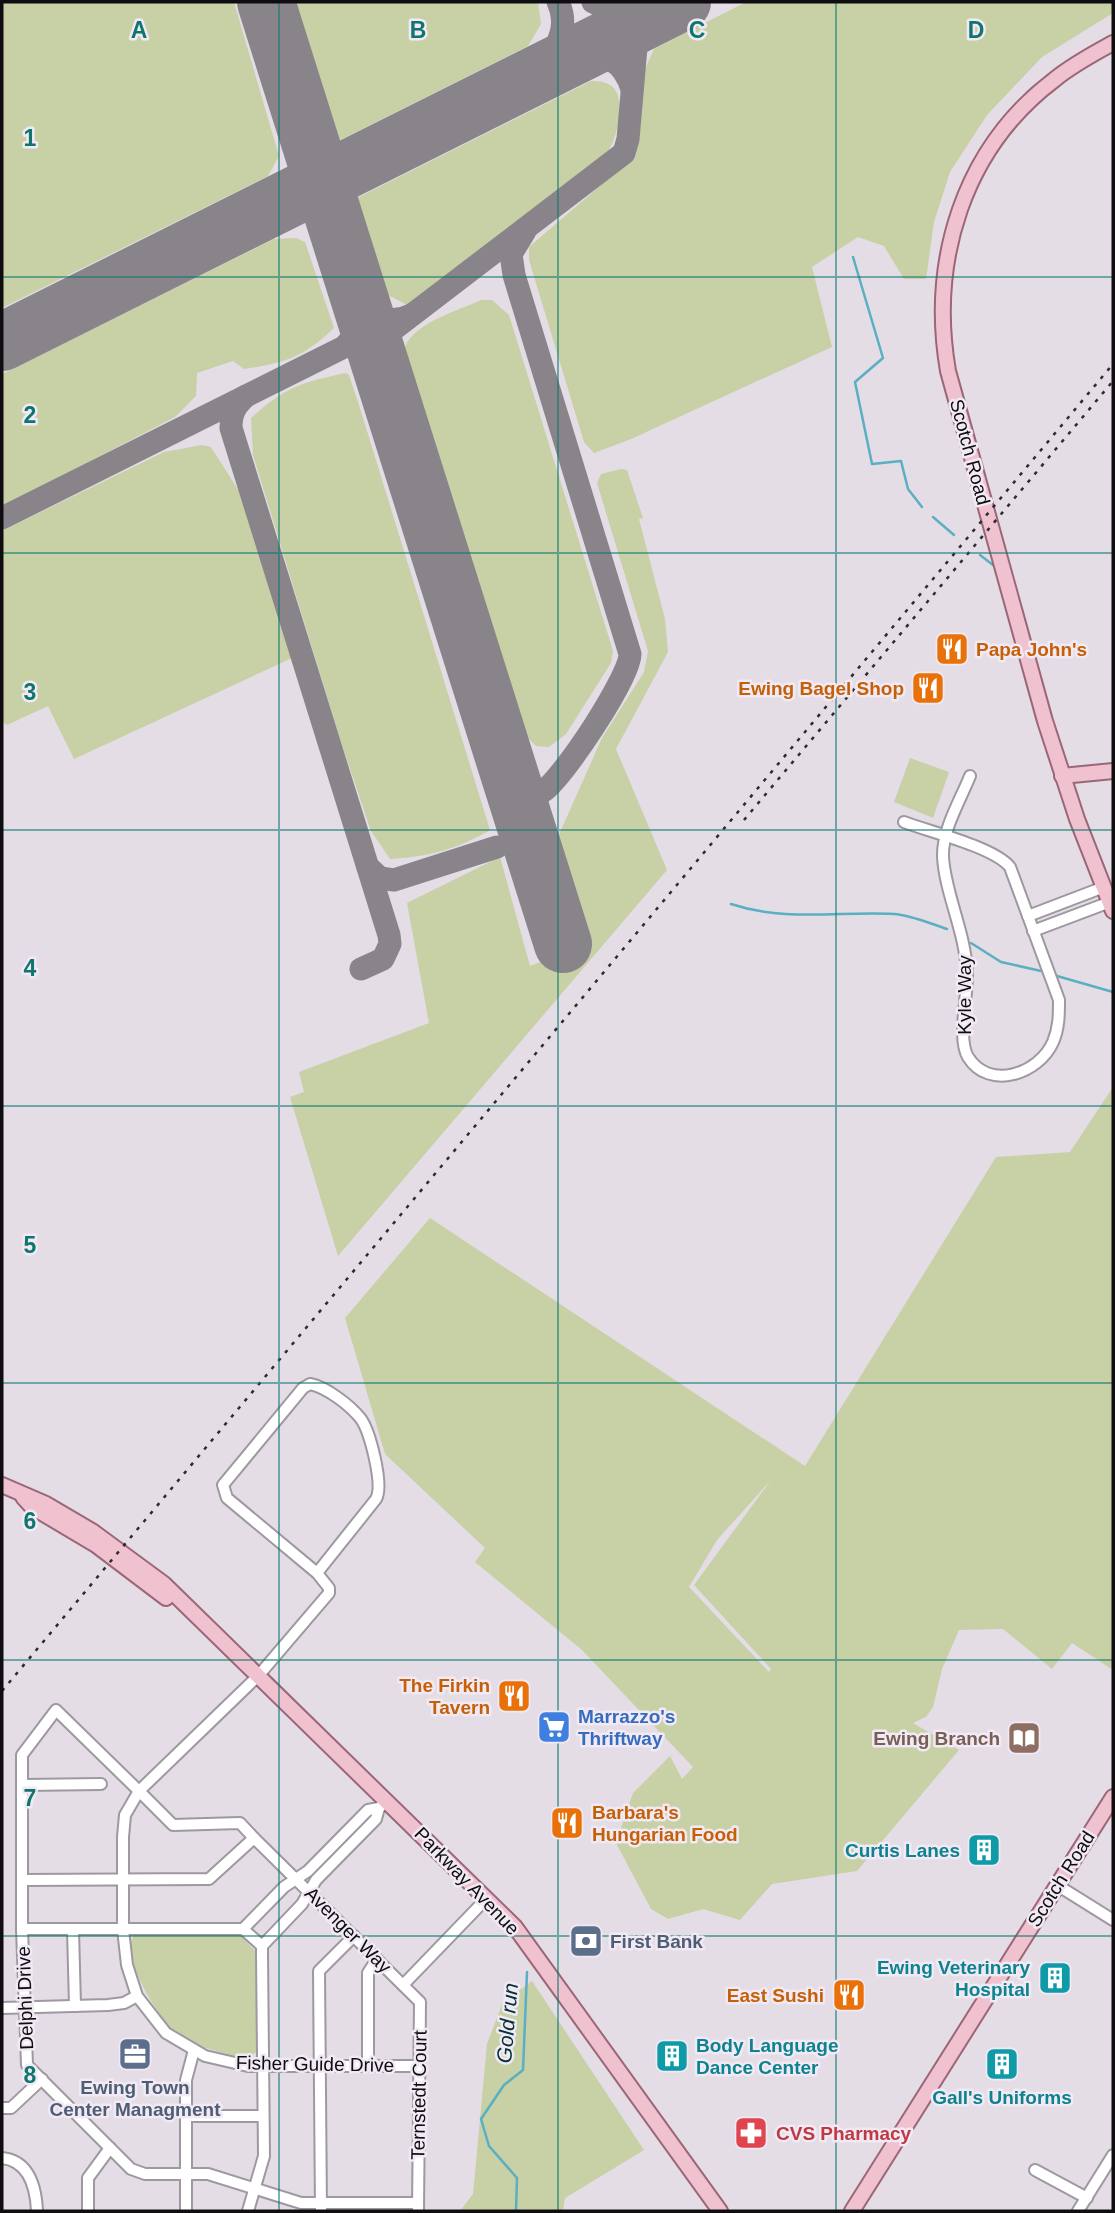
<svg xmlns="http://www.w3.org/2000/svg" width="1115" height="2213" font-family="Helvetica,sans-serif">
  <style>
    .green { fill: #c8d0a6; fill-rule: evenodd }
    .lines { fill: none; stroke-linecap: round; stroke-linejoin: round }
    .stream { stroke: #5aafc2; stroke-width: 2.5 }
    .taxiway { stroke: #89848a; stroke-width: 23 }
    .runway { stroke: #89848a; stroke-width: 58 }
    .minor-casing { stroke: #9e98a0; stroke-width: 14 }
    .major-casing { stroke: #9b6777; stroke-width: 18 }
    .minor { stroke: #fff; stroke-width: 10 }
    .major { stroke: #f0c1ce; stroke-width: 14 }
    .rail { stroke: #2e2b2f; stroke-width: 2.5; stroke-dasharray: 3.5 7; stroke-linecap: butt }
    .grid { fill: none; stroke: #0f766e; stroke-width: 2; stroke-opacity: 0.55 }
    .labels { text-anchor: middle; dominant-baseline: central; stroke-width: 5; stroke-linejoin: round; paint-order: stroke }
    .street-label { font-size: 19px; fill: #0f0d10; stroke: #f1eaf4 }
    .food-label { font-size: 19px; font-weight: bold; fill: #c56008; stroke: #f1eaf4; text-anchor: end }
    .shop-label { font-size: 19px; font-weight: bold; fill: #366cbe; stroke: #f1eaf4; text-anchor: start }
    .education-label { font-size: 19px; font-weight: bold; fill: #785e54; stroke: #f1eaf4; text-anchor: end }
    .culture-label { font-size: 19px; font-weight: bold; fill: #0d838f; stroke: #f1eaf4; text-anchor: end }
    .service-label { font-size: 19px; font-weight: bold; fill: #4e5e75; stroke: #f1eaf4; text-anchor: start }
    .health-label { font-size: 19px; font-weight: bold; fill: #be3a42; stroke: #f1eaf4; text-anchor: start }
    .water-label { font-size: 21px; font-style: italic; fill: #053038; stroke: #f1eaf4 }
    .grid-label { font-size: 23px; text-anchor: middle; font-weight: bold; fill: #0f766e; stroke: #f1eaf4; stroke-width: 5; stroke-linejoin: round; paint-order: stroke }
  </style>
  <rect width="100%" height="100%" fill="#e4dde6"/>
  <g class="green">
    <path d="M2,2H234L279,156L268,176L2,308Z"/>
    <path d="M295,2H538L541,24L528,46L338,141Z"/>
    <path d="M746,2H1113V13L1042,57L987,115L950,172L934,222L926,279H904L884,246L858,237L812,267L832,347L631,439L594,453L584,442L529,260V247L636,155L645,69L654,49Z"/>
    <path d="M591,81C600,81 611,82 616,91C624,104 617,139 608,151C604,157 597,162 592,167L416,301L407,305L386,294L357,198Z"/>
    <path d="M296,238L305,242L334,328C304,357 285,363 244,369L233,361L197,373L196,396L175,417L2,507V374L274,239Z"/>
    <path d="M481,300H492L509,315L613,651L611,663L566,734L549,747L536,746L524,734L404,351C409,324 458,311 481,300Z"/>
    <path d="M346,373L349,375L359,405L490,830C458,849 427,857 390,859L371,831L339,736L253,455L251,418C285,387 302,382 346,373Z"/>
    <path d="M202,445L211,447L239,491L292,658L74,759L48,706L7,725L2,721V531L164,452Z"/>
    <path d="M621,469L627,470L643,518L639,519L665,619L668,652L616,749L667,870L338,1256L290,1097L304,1092L299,1072L429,1023L407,903L500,857L530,966L590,943L557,839L602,738L644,672L648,651L597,483L601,474Z"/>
    <path d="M910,758L949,772L933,818L894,802Z"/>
    <path d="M1113,1087V1670L1072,1643L1052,1669L1003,1629L959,1630L942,1669L933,1707L926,1717L913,1723L959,1750L857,1871L772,1884L740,1920L703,1909L668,1919L651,1909L616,1843L633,1793L670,1756L682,1779L693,1767L582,1650L475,1562L485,1548L385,1454L345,1318L430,1218L805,1466L996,1157L1070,1152ZM771,1480L694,1585L771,1669L769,1672L689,1587L717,1540Z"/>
    <path d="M212,1932L241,1936L255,1951L257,2042L256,2052L247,2060L203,2047L175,2030L172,2031L160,2019L161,2016C149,1999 118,1950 136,1934L210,1936Z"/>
    <path d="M532,1981L644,2150L565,2198L563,2211H460L473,2194L487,2044L503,2002Z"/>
  </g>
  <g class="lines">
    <g class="stream">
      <path d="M853,257L883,358L855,382L872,464L901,461L908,489L922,507"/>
      <path d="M933,517L954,535"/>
      <path d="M980,555L993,565"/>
      <path d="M731,904C785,922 839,911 894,914C911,915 931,924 947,929"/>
      <path d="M971,943L1001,962L1041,971"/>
      <path d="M1057,976L1113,992"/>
      <path d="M516,2211L517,2178L489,2146L481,2119L504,2085L523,2070L527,1972"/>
    </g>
    <g class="taxiway">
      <path d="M593,2L638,24"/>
      <path d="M576,55C604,52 623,60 632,89"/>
      <path d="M527,79C549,60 573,33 558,2"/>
      <path d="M525,231L511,254L514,275L630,654C630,677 562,780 542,792"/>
      <path d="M357,290C365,314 387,327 411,315"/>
      <path d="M375,367L391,399"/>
      <path d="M385,379C377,357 380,345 395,328L624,153L628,139L640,2"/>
      <path d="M246,396C235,406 231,413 231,428L389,935L390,944L383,959L361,969"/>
      <path d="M2,518L344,347L357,333L363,310"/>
      <path d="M368,867L380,878L394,880L497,847"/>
    </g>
    <g class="runway">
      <path d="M266,2L563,944"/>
      <path d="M2,342L682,2"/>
    </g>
    <defs>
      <g id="minor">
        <path d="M904,822C930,832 994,847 1010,867L1059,1000C1059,1015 1059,1028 1053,1042C1039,1074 989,1091 968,1057C957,1039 968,994 967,972C965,931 945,893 943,857C942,830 960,801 970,776"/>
        <path d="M1028,916L1104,887"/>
        <path d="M1033,931L1110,902"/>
        <path d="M24,1785L101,1784"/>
        <path d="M254,1838L240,1823L173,1825L139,1791L259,1675L329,1593V1588L317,1573L227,1498L223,1485L303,1388L310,1384C326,1387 350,1405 361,1419C370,1432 384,1485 376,1499L317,1573"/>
        <path d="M23,1880L209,1879L254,1838L420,2002L418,2211"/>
        <path d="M1057,1885L1113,1920"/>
        <path d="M22,1929H243"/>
        <path d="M243,1929L262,1946V1955L264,2156L248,2211"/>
        <path d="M243,1929L284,1887L308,1871L368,1810L379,1808L387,1800"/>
        <path d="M73,1930L75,2006"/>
        <path d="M262,1946L302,1904L316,1880L376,1819L379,1808"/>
        <path d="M403,1985L486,1899"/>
        <path d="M2,2008L108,2005L124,2003L137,1996"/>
        <path d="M368,2065V1973L377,1959"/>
        <path d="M2,2108H11L42,2079"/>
        <path d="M186,2116H263"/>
        <path d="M2,2158C30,2161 36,2189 37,2211"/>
        <path d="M1035,2170L1087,2198"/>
        <path d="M418,2203H301L208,2174H145L131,2169L27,2065L22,1929V1755L56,1710L139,1791L125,1815L123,1837V1929L127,1965L137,1996L166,2033L205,2056L248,2066H419"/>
        <path d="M88,2211V2178L110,2148"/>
        <path d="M186,2211V2080L194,2050"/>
        <path d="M321,2211L319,1971L354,1936"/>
        <path d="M1078,2211L1113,2155"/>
      </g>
      <g id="major">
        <path d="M1113,43C1093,54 1072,65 1054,80C963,149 929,261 948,371L1045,721L1077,819L1113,911"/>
        <path d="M1062,776L1113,771"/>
        <path d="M2,1485L46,1504L92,1531L164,1584L515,1927L720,2211"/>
        <path d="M23,1497L32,1507L96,1545L166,1598"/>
        <path d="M852,2211L1113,1797"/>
      </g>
    </defs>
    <use href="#minor" class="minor-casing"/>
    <use href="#major" class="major-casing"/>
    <use href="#minor" class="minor"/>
    <use href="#major" class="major"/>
    <g class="rail">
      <path d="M744,820L1113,381"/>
      <path d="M2,1691L1113,364"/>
    </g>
  </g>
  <path class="grid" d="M279,2V2211M558,2V2211M836,2V2211M2,277H1113M2,553H1113M2,830H1113M2,1106H1113M2,1383H1113M2,1660H1113M2,1936H1113"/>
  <defs>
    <symbol id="restaurant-square" viewBox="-11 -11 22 22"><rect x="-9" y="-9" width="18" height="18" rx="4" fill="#e8710a" stroke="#f1eaf4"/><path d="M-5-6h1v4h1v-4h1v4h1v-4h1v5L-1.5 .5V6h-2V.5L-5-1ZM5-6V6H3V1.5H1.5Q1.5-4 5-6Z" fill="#fff"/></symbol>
    <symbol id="supermarket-square" viewBox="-11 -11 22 22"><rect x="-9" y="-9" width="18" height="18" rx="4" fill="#3f7fe0" stroke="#f1eaf4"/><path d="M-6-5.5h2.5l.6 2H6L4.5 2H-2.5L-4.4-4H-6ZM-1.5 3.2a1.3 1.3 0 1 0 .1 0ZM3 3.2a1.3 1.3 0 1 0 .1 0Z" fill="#fff"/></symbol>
    <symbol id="library-square" viewBox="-11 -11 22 22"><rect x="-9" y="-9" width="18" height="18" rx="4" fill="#8d6e63" stroke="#f1eaf4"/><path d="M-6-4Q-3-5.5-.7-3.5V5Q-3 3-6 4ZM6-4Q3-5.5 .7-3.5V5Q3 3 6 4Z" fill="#fff"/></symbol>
    <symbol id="building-square" viewBox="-11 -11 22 22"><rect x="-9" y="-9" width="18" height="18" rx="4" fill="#0f9aa8" stroke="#f1eaf4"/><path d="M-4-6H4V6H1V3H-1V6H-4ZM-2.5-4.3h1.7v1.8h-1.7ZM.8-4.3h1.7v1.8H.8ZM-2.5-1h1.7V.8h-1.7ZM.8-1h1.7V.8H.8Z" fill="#fff"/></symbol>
    <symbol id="bank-square" viewBox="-11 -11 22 22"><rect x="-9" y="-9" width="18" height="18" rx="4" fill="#5c6f8a" stroke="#f1eaf4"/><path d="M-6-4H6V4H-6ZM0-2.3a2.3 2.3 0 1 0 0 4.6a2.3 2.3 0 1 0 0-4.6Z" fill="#fff"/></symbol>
    <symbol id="office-square" viewBox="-11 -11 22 22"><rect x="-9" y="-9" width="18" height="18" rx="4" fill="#5c6f8a" stroke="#f1eaf4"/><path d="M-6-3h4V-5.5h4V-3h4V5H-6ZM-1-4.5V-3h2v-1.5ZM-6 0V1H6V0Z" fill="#fff"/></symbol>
    <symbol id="pharmacy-square" viewBox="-11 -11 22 22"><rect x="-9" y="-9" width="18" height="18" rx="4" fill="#e0444e" stroke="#f1eaf4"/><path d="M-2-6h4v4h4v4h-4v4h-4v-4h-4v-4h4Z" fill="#fff"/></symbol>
  </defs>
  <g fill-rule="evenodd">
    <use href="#restaurant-square" x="933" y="630" width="38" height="38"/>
    <use href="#restaurant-square" x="909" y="669" width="38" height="38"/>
    <use href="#restaurant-square" x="495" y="1677" width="38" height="38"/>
    <use href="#supermarket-square" x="535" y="1708" width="38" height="38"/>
    <use href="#library-square" x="1005" y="1719" width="38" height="38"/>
    <use href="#restaurant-square" x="548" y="1804" width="38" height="38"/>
    <use href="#building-square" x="965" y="1831" width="38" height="38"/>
    <use href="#bank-square" x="567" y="1922" width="38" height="38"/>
    <use href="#building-square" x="1036" y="1959" width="38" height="38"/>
    <use href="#restaurant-square" x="830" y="1976" width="38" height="38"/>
    <use href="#office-square" x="116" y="2035" width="38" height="38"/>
    <use href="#building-square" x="653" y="2037" width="38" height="38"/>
    <use href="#building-square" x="983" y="2045" width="38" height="38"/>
    <use href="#pharmacy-square" x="732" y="2114" width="38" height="38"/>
  </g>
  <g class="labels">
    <g class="street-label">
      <text transform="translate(970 452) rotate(75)">Scotch Road</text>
      <text transform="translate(964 995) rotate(-90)">Kyle Way</text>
      <text transform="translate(1061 1879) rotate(-58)">Scotch Road</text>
      <text transform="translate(467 1881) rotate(46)">Parkway Avenue</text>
      <text transform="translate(348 1930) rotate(45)">Avenger Way</text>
      <text transform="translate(25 1998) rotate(-92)">Delphi Drive</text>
      <text transform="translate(315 2064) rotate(1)">Fisher Guide Drive</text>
      <text transform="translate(419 2095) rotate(-89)">Ternstedt Court</text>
    </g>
    <g class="food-label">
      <text x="976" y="649" text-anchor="start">Papa John's</text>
      <text x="904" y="688">Ewing Bagel Shop</text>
      <text x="490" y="1685">The Firkin<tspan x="490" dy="22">Tavern</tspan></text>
      <text x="592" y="1812" text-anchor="start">Barbara's<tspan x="592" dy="22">Hungarian Food</tspan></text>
      <text x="824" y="1995">East Sushi</text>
    </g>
    <g class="shop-label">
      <text x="578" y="1716">Marrazzo's<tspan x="578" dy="22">Thriftway</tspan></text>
    </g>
    <g class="education-label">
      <text x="1000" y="1738">Ewing Branch</text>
    </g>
    <g class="culture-label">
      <text x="960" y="1850">Curtis Lanes</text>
      <text x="1030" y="1967">Ewing Veterinary<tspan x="1030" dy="22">Hospital</tspan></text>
      <text x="696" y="2045" text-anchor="start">Body Language<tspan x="696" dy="22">Dance Center</tspan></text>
      <text x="1002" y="2097" text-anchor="middle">Gall's Uniforms</text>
    </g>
    <g class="service-label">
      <text x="610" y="1941">First Bank</text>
      <text x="135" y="2087" text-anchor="middle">Ewing Town<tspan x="135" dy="22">Center Managment</tspan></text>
    </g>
    <g class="health-label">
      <text x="776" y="2133">CVS Pharmacy</text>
    </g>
    <g class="water-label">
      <text transform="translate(507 2023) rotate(-85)">Gold run</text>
    </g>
  </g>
  <g class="grid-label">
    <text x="139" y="38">A</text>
    <text x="418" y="38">B</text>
    <text x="697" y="38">C</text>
    <text x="976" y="38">D</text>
    <text x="30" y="146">1</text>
    <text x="30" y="423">2</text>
    <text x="30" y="700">3</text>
    <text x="30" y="976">4</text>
    <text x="30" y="1253">5</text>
    <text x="30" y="1529">6</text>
    <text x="30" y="1806">7</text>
    <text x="30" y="2083">8</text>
  </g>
  <rect width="1115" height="2213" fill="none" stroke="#0f0d10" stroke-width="7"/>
</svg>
